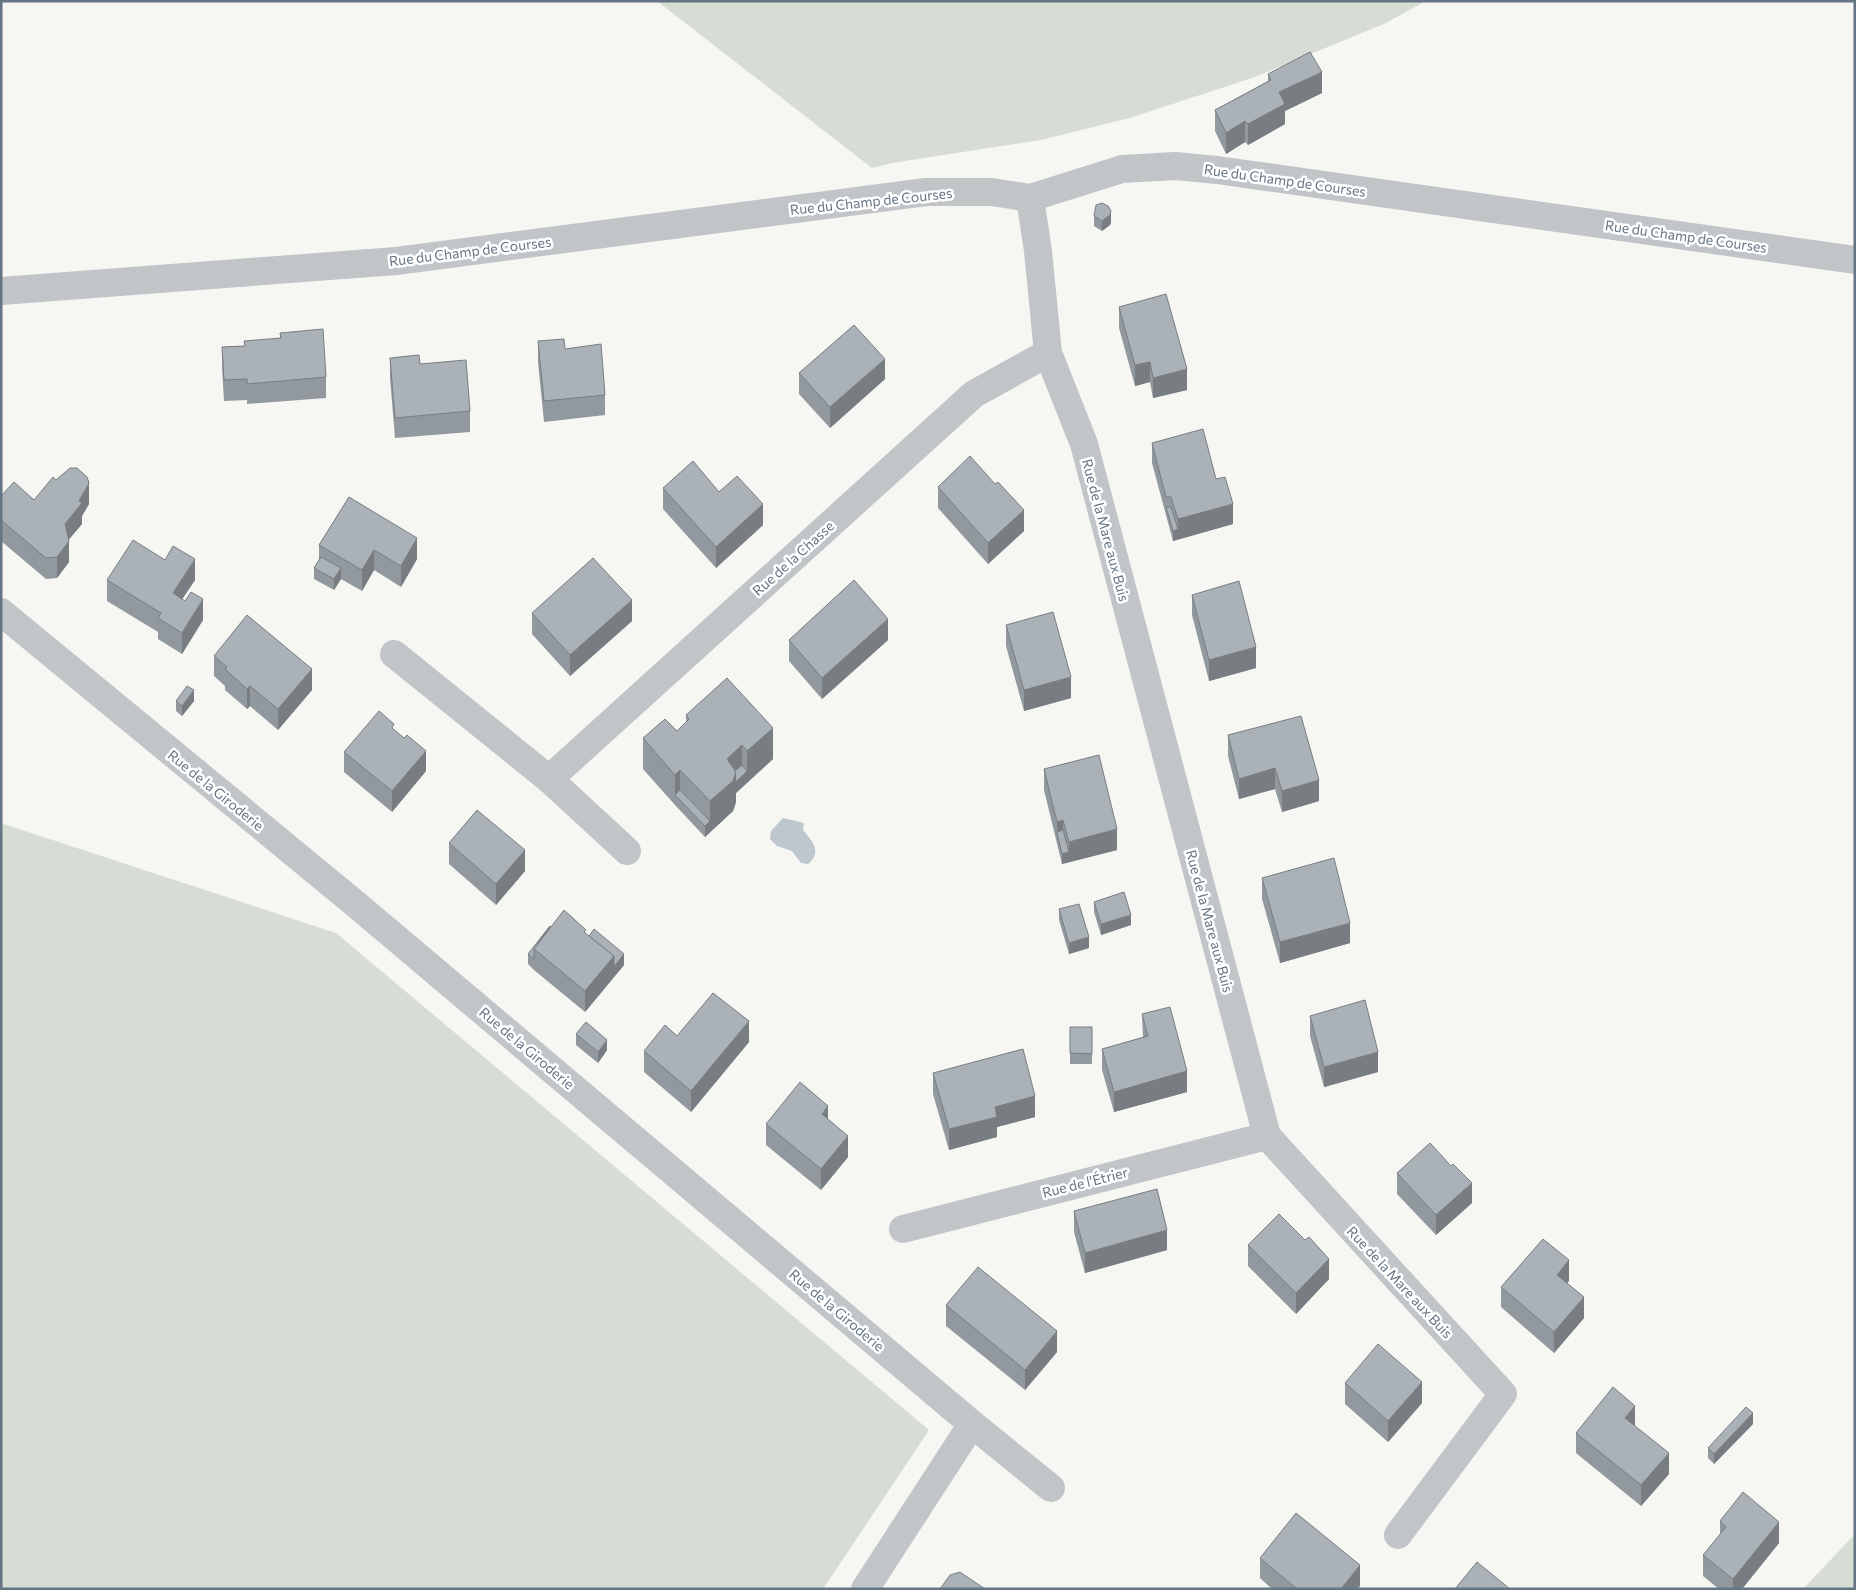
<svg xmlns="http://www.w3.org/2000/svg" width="1856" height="1590" font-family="Commissioner,sans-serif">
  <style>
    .green { fill: #d7ddd4 }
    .water { fill: #bec7cd }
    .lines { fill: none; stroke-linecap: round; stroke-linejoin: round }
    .street { stroke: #c1c5c8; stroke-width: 28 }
    .wall { fill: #92999e }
    .shaded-wall { fill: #777d81 }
    .building { fill: #aab2b8; stroke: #777d81 }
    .labels { text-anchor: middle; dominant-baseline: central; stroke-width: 5; stroke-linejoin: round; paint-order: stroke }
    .street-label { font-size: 14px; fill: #647584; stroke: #fff }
  </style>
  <rect width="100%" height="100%" fill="#f6f6f3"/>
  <g class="green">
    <path d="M657,1H1426L1384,24L1255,77L1130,118L1041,140L892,163L872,168Z"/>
    <path d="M1,823L336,933L929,1430L823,1589H1Z"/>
    <path d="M1855,1534V1589H1803Z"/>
  </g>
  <path class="water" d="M783,818L804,823L803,830C812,841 823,852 808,864L801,863L792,851L777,846L770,839L771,831Z"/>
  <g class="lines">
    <g class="street">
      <path d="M1030,198L1038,251L1048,353L1084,444L1267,1136L1503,1394L1398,1535"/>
      <path d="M1,291L396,261L926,192H992L1030,198L1122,169L1175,166L1217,170L1855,260"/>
      <path d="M1,612L352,901L972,1424L1051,1488"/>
      <path d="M394,654L549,779L627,851"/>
      <path d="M549,779L974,394L1048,353"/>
      <path d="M903,1229L1267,1136"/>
      <path d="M865,1589L972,1424"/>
    </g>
  </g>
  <g class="wall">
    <path d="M1268,74L1322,93L1285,111V124L1248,145L1245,142L1226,154L1215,131V110L1268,81Z"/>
    <path d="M1094,216L1111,222L1110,225L1102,231L1094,226Z"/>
    <path d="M1119,307L1187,390L1153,398L1150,382L1135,386L1119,328Z"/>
    <path d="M280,333L326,377V398L247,404V400L224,401L222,367V347L244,346L280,338Z"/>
    <path d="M538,341L565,349L605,395V415L544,422L538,362Z"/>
    <path d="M390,358L420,364L470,411V432L395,438L390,378Z"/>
    <path d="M799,373L885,379L830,428L799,394Z"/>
    <path d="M1152,443L1216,479L1233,524L1173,541L1152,463Z"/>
    <path d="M938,487L1024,531L988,564L938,508Z"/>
    <path d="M663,488L719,492L763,525L716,568L663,509Z"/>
    <path d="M1,496L34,500L89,504L82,516V524L69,539V562L57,578L46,579L1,541Z"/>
    <path d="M349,497L417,559L401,587L374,570L362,591L341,579L334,590L314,579V568L319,560V545Z"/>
    <path d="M107,580H195L182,599L203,620L182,654L158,639V632L107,601Z"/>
    <path d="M1192,595L1256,668L1209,681L1192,615Z"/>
    <path d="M532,613L632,621L570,676L532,634Z"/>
    <path d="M1006,625L1071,698L1024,711L1006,646Z"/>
    <path d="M789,640H888L822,699L789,661Z"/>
    <path d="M214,656L312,690L278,730L250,706L247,709L225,690V686L214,676Z"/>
    <path d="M176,701H194L182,716L176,711Z"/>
    <path d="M686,715L773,759L736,793V802L733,811L705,837L675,805L643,769V738L677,731L686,723Z"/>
    <path d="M394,730L404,738L426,771L392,812L344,772V752Z"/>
    <path d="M1228,735L1319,801L1282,812L1275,789L1239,799L1228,756Z"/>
    <path d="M1044,769L1117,850L1062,864L1044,790Z"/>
    <path d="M449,843L525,871L496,905L449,864Z"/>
    <path d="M1262,878L1350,943L1280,963L1262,899Z"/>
    <path d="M1094,902L1131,925L1101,935L1094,912Z"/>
    <path d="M1059,909L1089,948L1069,954L1059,920Z"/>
    <path d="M550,926L586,934L624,965L585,1012L534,970L528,964V954Z"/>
    <path d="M1142,1014L1187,1092L1114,1112L1102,1070V1049L1143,1037Z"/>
    <path d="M1310,1016L1378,1072L1324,1087L1310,1036Z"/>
    <rect x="1070" y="1027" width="22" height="37"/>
    <path d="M576,1034L607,1050L598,1063L576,1045Z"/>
    <path d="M677,1036L749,1042L691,1112L644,1072V1051Z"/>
    <path d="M933,1073L1035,1117L997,1127V1137L949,1150L933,1094Z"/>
    <path d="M828,1120L848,1157L821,1190L766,1145V1124Z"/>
    <path d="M1451,1166L1472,1203L1436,1235L1397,1194V1173Z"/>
    <path d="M1074,1211L1167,1250L1085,1273L1074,1232Z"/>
    <path d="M1248,1245L1329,1279L1296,1314L1248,1266Z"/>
    <path d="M1569,1281L1567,1283L1584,1318L1554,1353L1501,1307V1287Z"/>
    <path d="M946,1305L1057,1352L1025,1390L946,1326Z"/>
    <path d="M1345,1383L1422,1403L1388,1442L1345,1404Z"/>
    <path d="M1753,1424L1714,1464L1708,1458V1448Z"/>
    <path d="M1635,1427L1669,1474L1641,1506L1576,1453V1433Z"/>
    <path d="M1720,1521L1779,1543L1742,1589H1719L1703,1576V1555L1720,1535Z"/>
    <path d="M1260,1558L1360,1586L1357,1589H1272L1260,1578Z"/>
  </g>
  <g class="shaded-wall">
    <path d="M1322,72V93L1285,111V124L1248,145V124L1279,92Z"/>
    <path d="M1245,121V142L1226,154V133Z"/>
    <path d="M1111,211V222L1110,225L1102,231V221Z"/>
    <path d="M885,359V379L830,428V407Z"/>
    <path d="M1150,362V382L1135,386V365Z"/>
    <path d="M1187,369V390L1153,398V378Z"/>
    <path d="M89,483V504L82,516V524L65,544V524L79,501Z"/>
    <path d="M763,504V525L716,568V547Z"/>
    <path d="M1233,504V524L1173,541V531L1178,529V519Z"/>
    <path d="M1024,510V531L988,564V543Z"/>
    <path d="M417,538V559L401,587V566Z"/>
    <path d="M69,541V562L57,578V557Z"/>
    <path d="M374,550V570L362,591V570Z"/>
    <path d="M195,559V580L173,613V593Z"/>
    <path d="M341,568V579L334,590V579Z"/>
    <path d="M203,599V620L182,654V633Z"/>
    <path d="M632,600V621L570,676V655Z"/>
    <path d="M888,619V640L822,699V678Z"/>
    <path d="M1256,647V668L1209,681V660Z"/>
    <path d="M312,669V690L278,730V709Z"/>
    <path d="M1071,677V698L1024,711V690Z"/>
    <path d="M250,686V706L247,709V689Z"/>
    <path d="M194,690V701L182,716V706Z"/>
    <path d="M773,728V759L736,793V802L733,811L705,837V826L710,821V801L727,759L742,745V776L747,771V751Z"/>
    <path d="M426,751V771L392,812V791Z"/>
    <path d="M1275,768V789L1239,799V779Z"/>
    <path d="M680,770V800L675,795V775Z"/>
    <path d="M1319,780V801L1282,812V791Z"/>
    <path d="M1063,820V841L1057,832V822Z"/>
    <path d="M1117,829V850L1062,864V854L1069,852V842Z"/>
    <path d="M525,850V871L496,905V884Z"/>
    <path d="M1131,915V925L1101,935V924Z"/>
    <path d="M1350,923V943L1280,963V942Z"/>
    <path d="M1089,937V948L1069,954V943Z"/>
    <path d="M624,954V965L585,1012V991L614,956Z"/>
    <path d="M749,1021V1042L691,1112V1091Z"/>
    <path d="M607,1040V1050L598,1063V1052Z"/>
    <path d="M1378,1052V1072L1324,1087V1067Z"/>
    <path d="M1187,1071V1092L1114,1112V1092Z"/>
    <path d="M1035,1096V1117L997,1127V1137L949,1150V1129L995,1107Z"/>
    <path d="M828,1106V1127L822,1114Z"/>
    <path d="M848,1136V1157L821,1190V1169Z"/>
    <path d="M1472,1183V1203L1436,1235V1215Z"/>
    <path d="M1167,1230V1250L1085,1273V1253Z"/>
    <path d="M1329,1259V1279L1296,1314V1293Z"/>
    <path d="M1569,1260V1281L1557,1295V1275Z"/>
    <path d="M1584,1297V1318L1554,1353V1332Z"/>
    <path d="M1057,1331V1352L1025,1390V1370Z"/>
    <path d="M1422,1382V1403L1388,1442V1421Z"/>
    <path d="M1635,1406V1427L1625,1418Z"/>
    <path d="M1753,1413V1424L1714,1464V1454Z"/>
    <path d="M1669,1453V1474L1641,1506V1485Z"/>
    <path d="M1779,1522V1543L1742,1589H1733V1579Z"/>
    <path d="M1360,1565V1586L1357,1589H1341Z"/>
  </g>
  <g class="building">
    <path d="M1310,52L1322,72L1279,92L1285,104L1248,124L1245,121L1226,133L1215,110L1271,80L1268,74Z"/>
    <path d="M1102,203L1108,206L1111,211L1110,215L1102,221L1094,216L1096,205Z"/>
    <path d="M1166,294L1187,369L1153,378L1150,362L1135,365L1119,307Z"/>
    <path d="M854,325L885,359L830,407L799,373Z"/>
    <path d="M323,329L326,377L247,384V379L224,380L222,347L245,346L244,341L281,338L280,333Z"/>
    <path d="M564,339L565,349L601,344L605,395L544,401L538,341Z"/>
    <path d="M419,355L420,364L466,360L470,411L395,418L390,358Z"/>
    <path d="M1203,429L1216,479L1225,477L1233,504L1178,519L1171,497H1166L1152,443Z"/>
    <path d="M970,456L995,484L998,482L1024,510L988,543L938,487Z"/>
    <path d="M693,461L719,492L737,476L763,504L716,547L663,488Z"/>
    <path d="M70,468H77L87,477L89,483L79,501L82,503L65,524L69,541L57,557L46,558L1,520V496L14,482L34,500L53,477L56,480Z"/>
    <path d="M349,497L417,538L401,566L374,550L362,570L319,545Z"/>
    <path d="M1166,507H1171L1178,529L1173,531Z"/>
    <path d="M133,540L165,560L173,546L195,559L173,593L185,601L191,592L203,599L182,633L158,618L161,613L107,580Z"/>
    <path d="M321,557L341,568L334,579L314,568Z"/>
    <path d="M593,558L632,600L570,655L532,613Z"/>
    <path d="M854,580L888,619L822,678L789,640Z"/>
    <path d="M1239,581L1256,647L1209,660L1192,595Z"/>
    <path d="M1053,612L1071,677L1024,690L1006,625Z"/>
    <path d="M247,615L312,669L278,709L250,686L247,689L225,669L227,667L214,656Z"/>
    <path d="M727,678L773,728L747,751L742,745L727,759L736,772L733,781L710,801L680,770L675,775L643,738L665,719L677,731L689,719L686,715Z"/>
    <path d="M187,686L194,690L182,706L176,701Z"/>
    <path d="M379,711L394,724L392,728L404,738L407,735L426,751L392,791L344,752Z"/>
    <path d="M1301,716L1319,780L1282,791L1275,768L1239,779L1228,735Z"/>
    <path d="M1099,755L1117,829L1069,842L1063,820L1057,822L1044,769Z"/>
    <path d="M742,765L747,771L736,782L735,771Z"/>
    <path d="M680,790L710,821L705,826L675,795Z"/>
    <path d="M477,810L525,850L496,884L449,843Z"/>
    <path d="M1063,830L1069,852L1062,854L1057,832Z"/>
    <path d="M1334,858L1350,923L1280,942L1262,878Z"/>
    <path d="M1124,892L1131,915L1101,924L1094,902Z"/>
    <path d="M1079,904L1089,937L1069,943L1059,909Z"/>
    <path d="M564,910L586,930L584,932L614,956L585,991L534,949Z"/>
    <path d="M550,926L534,949V959L528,954Z"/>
    <path d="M594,929L624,954L614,967V956L589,936Z"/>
    <path d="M713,993L749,1021L691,1091L644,1051L665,1025L677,1036Z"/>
    <path d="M1365,1000L1378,1052L1324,1067L1310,1016Z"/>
    <path d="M1170,1007L1187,1071L1114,1092L1102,1049L1148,1036L1142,1014Z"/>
    <path d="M586,1022L607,1040L598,1052L576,1034Z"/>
    <path d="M1070,1027H1092V1054L1070,1053Z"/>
    <path d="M1023,1049L1035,1096L995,1107L997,1117L949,1129L933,1073Z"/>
    <path d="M800,1082L828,1106L822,1114L848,1136L821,1169L766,1124Z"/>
    <path d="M1430,1143L1451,1166L1453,1164L1472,1183L1436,1215L1397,1173Z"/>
    <path d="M1157,1189L1167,1230L1085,1253L1074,1211Z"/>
    <path d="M1279,1214L1305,1240L1309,1237L1329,1259L1296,1293L1248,1245Z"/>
    <path d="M1543,1239L1569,1260L1557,1275L1584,1297L1554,1332L1501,1287Z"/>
    <path d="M978,1267L1057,1331L1025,1370L946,1305Z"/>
    <path d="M1378,1344L1422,1382L1388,1421L1345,1383Z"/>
    <path d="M1613,1387L1635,1406L1625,1418L1669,1453L1641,1485L1576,1433Z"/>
    <path d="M1746,1407L1753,1413L1714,1454L1708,1448Z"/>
    <path d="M1743,1492L1779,1522L1733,1579L1703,1555L1726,1527L1720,1521Z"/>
    <path d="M1296,1513L1360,1565L1341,1589H1297L1260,1558Z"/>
    <path d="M1477,1562L1510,1589H1455Z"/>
    <path d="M960,1572L985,1589H940L950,1575Z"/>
  </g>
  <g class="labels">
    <g class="street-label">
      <text transform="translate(1285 180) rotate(8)">Rue du Champ de Courses</text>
      <text transform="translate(871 201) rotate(-6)">Rue du Champ de Courses</text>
      <text transform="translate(1686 236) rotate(8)">Rue du Champ de Courses</text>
      <text transform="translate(470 251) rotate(-7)">Rue du Champ de Courses</text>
      <text transform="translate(1106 530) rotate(75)">Rue de la Mare aux Buis</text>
      <text transform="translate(793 558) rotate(-42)">Rue de la Chasse</text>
      <text transform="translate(216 790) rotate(39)">Rue de la Giroderie</text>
      <text transform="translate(1210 921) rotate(75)">Rue de la Mare aux Buis</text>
      <text transform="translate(527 1048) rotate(40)">Rue de la Giroderie</text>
      <text transform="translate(1085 1182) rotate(-14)">Rue de l'Étrier</text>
      <text transform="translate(1400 1282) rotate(47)">Rue de la Mare aux Buis</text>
      <text transform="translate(837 1310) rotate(40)">Rue de la Giroderie</text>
    </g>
  </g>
  <rect width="1856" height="1590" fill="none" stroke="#647584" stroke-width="5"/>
</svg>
